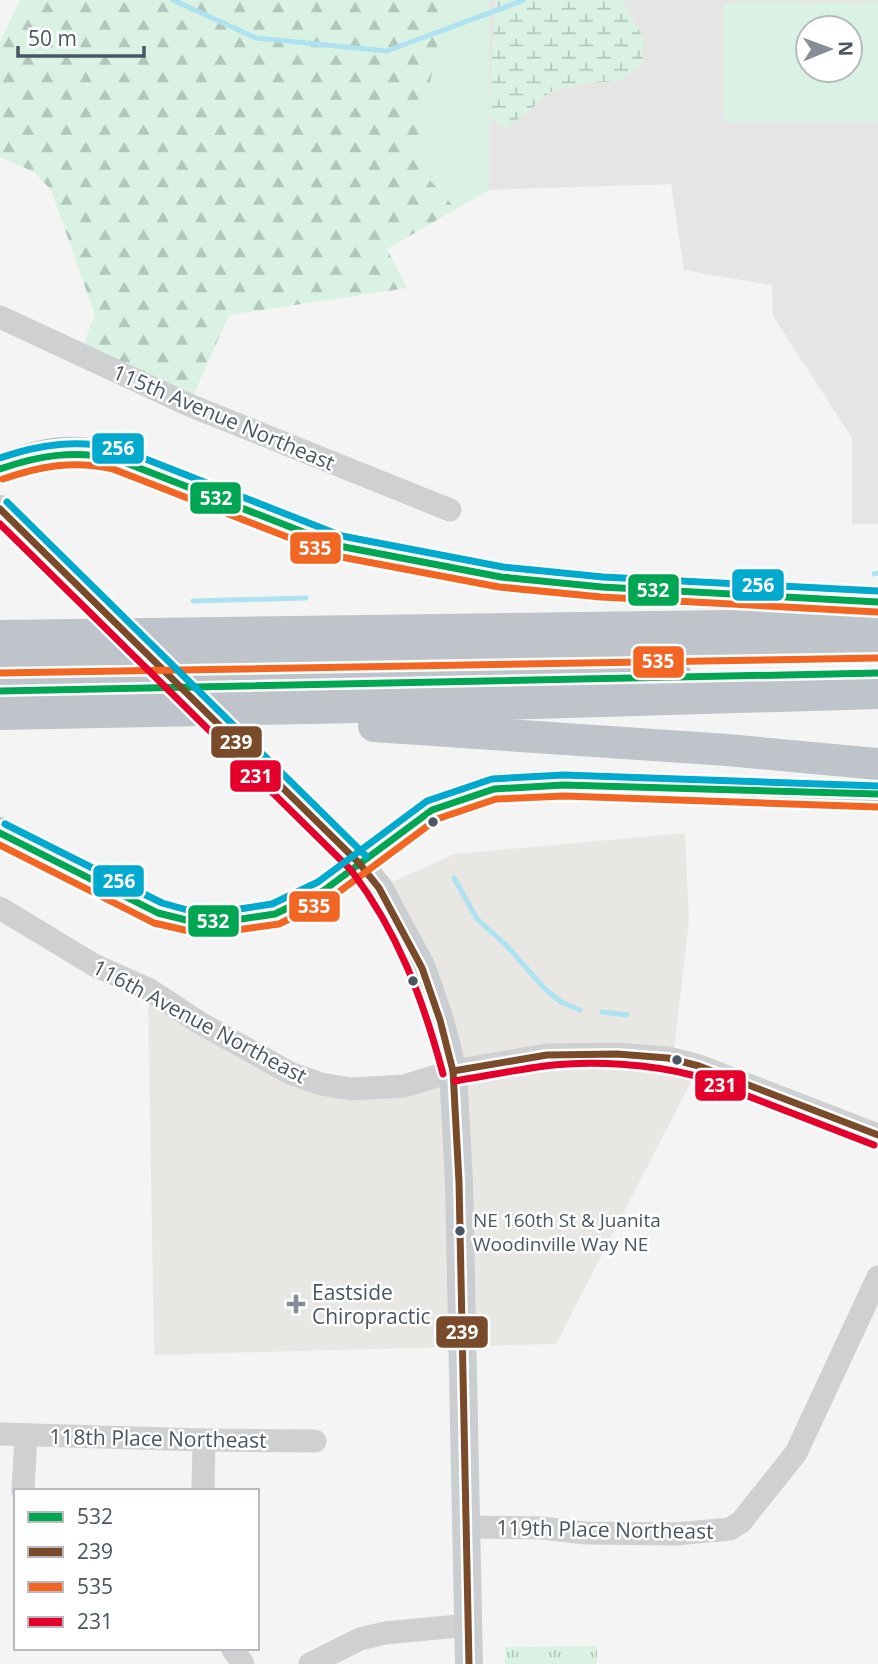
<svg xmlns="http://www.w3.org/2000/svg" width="878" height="1664" font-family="'Open Sans',sans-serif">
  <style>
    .commercial { fill: #e8e7e3 }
    .education { fill: #e6e5e6; fill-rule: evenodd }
    .grass { fill: #d9f2e3; fill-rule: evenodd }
    .forest { fill: url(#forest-firs) }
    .wetland { fill: url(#wetland-marsh) }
    .park { fill: url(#park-tufts) }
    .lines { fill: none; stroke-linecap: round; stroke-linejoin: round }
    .stream { stroke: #aee2f0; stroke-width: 5 }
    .minor { stroke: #ced0d2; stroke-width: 23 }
    .major { stroke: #caced1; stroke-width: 28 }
    .highway { stroke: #bec4c9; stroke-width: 32 }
    .bus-1-casing { stroke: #fff; stroke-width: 12 }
    .bus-2-casing { stroke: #fff; stroke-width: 12 }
    .bus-3-casing { stroke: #fff; stroke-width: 12 }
    .bus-4-casing { stroke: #fff; stroke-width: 12 }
    .bus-5-casing { stroke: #fff; stroke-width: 12 }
    .bus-1 { stroke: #00a651; stroke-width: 7 }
    .bus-2 { stroke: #7a4b2a; stroke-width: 7 }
    .bus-3 { stroke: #f26522; stroke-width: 7 }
    .bus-4 { stroke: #e4002b; stroke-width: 7 }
    .bus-5 { stroke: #00a9ce; stroke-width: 7 }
    .bus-dot { fill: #4a5661; stroke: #fff; stroke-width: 2.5 }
    .poi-dot { fill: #868d94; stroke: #fff; stroke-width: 2.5 }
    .labels { text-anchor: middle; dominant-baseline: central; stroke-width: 5; stroke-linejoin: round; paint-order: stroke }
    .bus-label { font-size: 19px; fill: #4a5661; stroke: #fff; text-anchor: start }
    .street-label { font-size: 21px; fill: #4a5661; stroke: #fff }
    .poi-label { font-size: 21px; fill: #4a5661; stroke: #fff; text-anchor: start }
    .line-badge { stroke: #fff; stroke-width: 2.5 }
    .badge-label { font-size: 19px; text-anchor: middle; font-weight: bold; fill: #fff }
  </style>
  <defs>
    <pattern id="forest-firs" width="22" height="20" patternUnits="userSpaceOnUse" patternTransform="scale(1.75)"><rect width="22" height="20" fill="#d9f2e3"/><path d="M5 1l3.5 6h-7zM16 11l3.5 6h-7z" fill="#b2c7bb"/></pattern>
    <pattern id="wetland-marsh" width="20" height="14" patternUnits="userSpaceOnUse" patternTransform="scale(1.75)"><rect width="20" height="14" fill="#d9f2e3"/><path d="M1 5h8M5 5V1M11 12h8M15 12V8" fill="none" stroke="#b2c7bb"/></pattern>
    <pattern id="park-tufts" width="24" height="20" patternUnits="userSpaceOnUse" patternTransform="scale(1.75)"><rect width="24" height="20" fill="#d9f2e3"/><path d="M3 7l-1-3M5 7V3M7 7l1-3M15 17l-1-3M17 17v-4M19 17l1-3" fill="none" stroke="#b2c7bb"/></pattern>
  </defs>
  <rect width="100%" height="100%" fill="#f4f4f4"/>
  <path class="commercial" d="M685,833L689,921L674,1050L699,1066L556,1344L154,1355L148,992L321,1084L453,1071L379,888L455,854Z"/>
  <path class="education" d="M489,0H878V524H852V438L773,316L772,285L684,270L671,184L489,190ZM808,28H850V70H808Z"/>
  <g class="grass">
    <path d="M440,0H489V190L456,209L428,178L419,138L437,49Z"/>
    <path d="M724,3H878V122H724ZM808,28H850V70H808Z"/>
  </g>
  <path class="forest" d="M20,0H440L437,49L419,138L428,178L456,209L387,249L407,288L229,315L189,405L79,355L95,315L51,190L34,172L0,157V42Z"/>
  <path class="wetland" d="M495,0H622L643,38V63L620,81L583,83L550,92L525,114L505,128L489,116Z"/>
  <path class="park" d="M597,1646V1664H505V1647Z"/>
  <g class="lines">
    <g class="stream">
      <path d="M173,0L256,38L387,51L524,0"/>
      <path d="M874,574L878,573"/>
      <path d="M193,601L306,598"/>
      <path d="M454,878L477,919L506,945L545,989L561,1002L580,1010"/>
      <path d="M602,1012L627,1015"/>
    </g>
    <g class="minor">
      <path d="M0,317L189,405L450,510"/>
      <path d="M0,908L94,965L148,989L200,1023L290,1073L321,1084L351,1089L404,1086L453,1071L547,1055L617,1054L668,1058L699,1066L878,1135"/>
      <path d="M0,1434L204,1440L315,1441"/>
      <path d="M23,1491L26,1435"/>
      <path d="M203,1491L204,1440"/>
      <path d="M466,1527L542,1528L585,1533L676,1534L730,1529L741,1522L796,1453L878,1277"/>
      <path d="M232,1648L243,1664"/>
      <path d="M310,1664L360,1639L385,1633L469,1625"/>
    </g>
    <g class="major">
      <path d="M0,509L138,645"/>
      <path d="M195,700L336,838L379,888L422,968L440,1020L453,1071L459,1182L469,1664"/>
    </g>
    <g class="highway">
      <path d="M0,469C44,453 70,447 116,459L339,546L501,577L602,587L878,602"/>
      <path d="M0,636L878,624"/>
      <path d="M0,663L878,647"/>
      <path d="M0,691L677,678"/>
      <path d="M0,714L468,705L878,693"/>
      <path d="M374,726L727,750L878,764"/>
      <path d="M0,833L158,913L190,921H228L275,914L323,891L432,810L494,789L564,785L878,797"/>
    </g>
    <defs>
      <g id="bus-1">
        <path d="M0,469C40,455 74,450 116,459L339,546L501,577L602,587L878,602"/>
        <path d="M0,691L878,673"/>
        <path d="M0,833L158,913L190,921H228L275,914L323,891L432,810L494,789L564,785L878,794"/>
      </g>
      <g id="bus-2">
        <path d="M0,509L359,863L379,888L422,968L440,1020L453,1071L459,1182L469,1664"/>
        <path d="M453,1071L547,1055L617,1054L668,1058L699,1066L878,1135"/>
      </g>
      <g id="bus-3">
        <path d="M3,479C41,466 73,460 113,469L336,556L499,587L601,597L877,612"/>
        <path d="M0,673L878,658"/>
        <path d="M0,845L154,923L189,931H229L279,924L328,900L437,819L496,799L564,796L878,807"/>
      </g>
      <g id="bus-4">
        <path d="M0,524L351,870C398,932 423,999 443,1074"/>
        <path d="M455,1081C485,1076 515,1070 545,1066C592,1060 651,1064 696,1076L874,1145"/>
      </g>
      <g id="bus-5">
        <path d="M0,458C41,444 77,439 120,449L342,536L503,567L603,577L878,591"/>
        <path d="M7,502L366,856"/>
        <path d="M5,824L162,903L191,911H227L272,904L318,882L427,801L492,779L564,775L878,786"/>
      </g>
    </defs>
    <use href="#bus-1" class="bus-1-casing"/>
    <use href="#bus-2" class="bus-2-casing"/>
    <use href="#bus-3" class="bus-3-casing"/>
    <use href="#bus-4" class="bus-4-casing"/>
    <use href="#bus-5" class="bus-5-casing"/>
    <use href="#bus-1" class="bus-1"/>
    <use href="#bus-2" class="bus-2"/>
    <use href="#bus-3" class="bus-3"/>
    <use href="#bus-4" class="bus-4"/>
    <use href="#bus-5" class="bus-5"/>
  </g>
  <g class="bus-dot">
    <circle cx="433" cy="822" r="6"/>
    <circle cx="413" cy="981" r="6"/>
    <circle cx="677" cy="1060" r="6"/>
    <circle cx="460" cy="1231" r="6"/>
  </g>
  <path class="poi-dot" d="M292.5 1293.5h7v7h7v7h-7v7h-7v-7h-7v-7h7z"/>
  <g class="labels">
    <g class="bus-label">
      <text x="473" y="1220">NE 160th St &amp; Juanita<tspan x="473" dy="24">Woodinville Way NE</tspan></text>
    </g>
    <g class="street-label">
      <text transform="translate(224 417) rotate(23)">115th Avenue Northeast</text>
      <text transform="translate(200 1021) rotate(28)">116th Avenue Northeast</text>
      <text transform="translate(158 1438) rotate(1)">118th Place Northeast</text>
      <text transform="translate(605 1529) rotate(1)">119th Place Northeast</text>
    </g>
    <g class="poi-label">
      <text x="312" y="1292">Eastside<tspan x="312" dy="24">Chiropractic</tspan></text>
    </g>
  </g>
  <g class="line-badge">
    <rect x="91" y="432" width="54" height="33" rx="7" fill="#00a9ce"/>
    <rect x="189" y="481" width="53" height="34" rx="7" fill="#00a651"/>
    <rect x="289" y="531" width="53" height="34" rx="7" fill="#f26522"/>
    <rect x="731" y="568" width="54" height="34" rx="7" fill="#00a9ce"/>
    <rect x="627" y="573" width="53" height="34" rx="7" fill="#00a651"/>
    <rect x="632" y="645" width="53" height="34" rx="7" fill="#f26522"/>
    <rect x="210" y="725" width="53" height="34" rx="7" fill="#7a4b2a"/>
    <rect x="229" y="759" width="53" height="34" rx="7" fill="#e4002b"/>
    <rect x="92" y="864" width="53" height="34" rx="7" fill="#00a9ce"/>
    <rect x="288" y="890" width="53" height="33" rx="7" fill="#f26522"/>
    <rect x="187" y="904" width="53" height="34" rx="7" fill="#00a651"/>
    <rect x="694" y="1069" width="53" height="33" rx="7" fill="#e4002b"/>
    <rect x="435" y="1315" width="54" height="34" rx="7" fill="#7a4b2a"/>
  </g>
  <g class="badge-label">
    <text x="118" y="455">256</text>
    <text x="216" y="505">532</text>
    <text x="315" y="555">535</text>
    <text x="758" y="592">256</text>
    <text x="653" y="597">532</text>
    <text x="658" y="668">535</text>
    <text x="236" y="749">239</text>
    <text x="256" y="783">231</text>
    <text x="119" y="888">256</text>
    <text x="314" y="913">535</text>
    <text x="213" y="928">532</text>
    <text x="720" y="1092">231</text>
    <text x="462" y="1339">239</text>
  </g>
  <rect x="14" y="1489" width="245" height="161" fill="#ffffff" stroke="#b7bbc0" stroke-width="2"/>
  <rect x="28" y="1512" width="35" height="10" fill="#00a651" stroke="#b7bbc0" stroke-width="2"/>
  <text x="77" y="1524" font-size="21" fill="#4a5661">532</text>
  <rect x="28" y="1547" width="35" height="10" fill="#7a4b2a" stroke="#b7bbc0" stroke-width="2"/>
  <text x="77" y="1559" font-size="21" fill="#4a5661">239</text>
  <rect x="28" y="1582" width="35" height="10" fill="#f26522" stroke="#b7bbc0" stroke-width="2"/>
  <text x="77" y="1594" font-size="21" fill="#4a5661">535</text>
  <rect x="28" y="1617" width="35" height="10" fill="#e4002b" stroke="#b7bbc0" stroke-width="2"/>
  <text x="77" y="1629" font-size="21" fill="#4a5661">231</text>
  <g transform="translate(829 49) rotate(89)"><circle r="33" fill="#ffffff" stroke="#b7bbc0" stroke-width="2"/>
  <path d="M0-5L12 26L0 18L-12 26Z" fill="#868d94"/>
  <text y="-10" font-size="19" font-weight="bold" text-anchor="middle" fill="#4a5661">N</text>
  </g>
  <path d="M18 46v10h126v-10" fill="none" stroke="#4a5661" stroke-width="3.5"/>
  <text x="28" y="46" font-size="21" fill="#4a5661" stroke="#ffffff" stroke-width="5" paint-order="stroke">50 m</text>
</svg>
